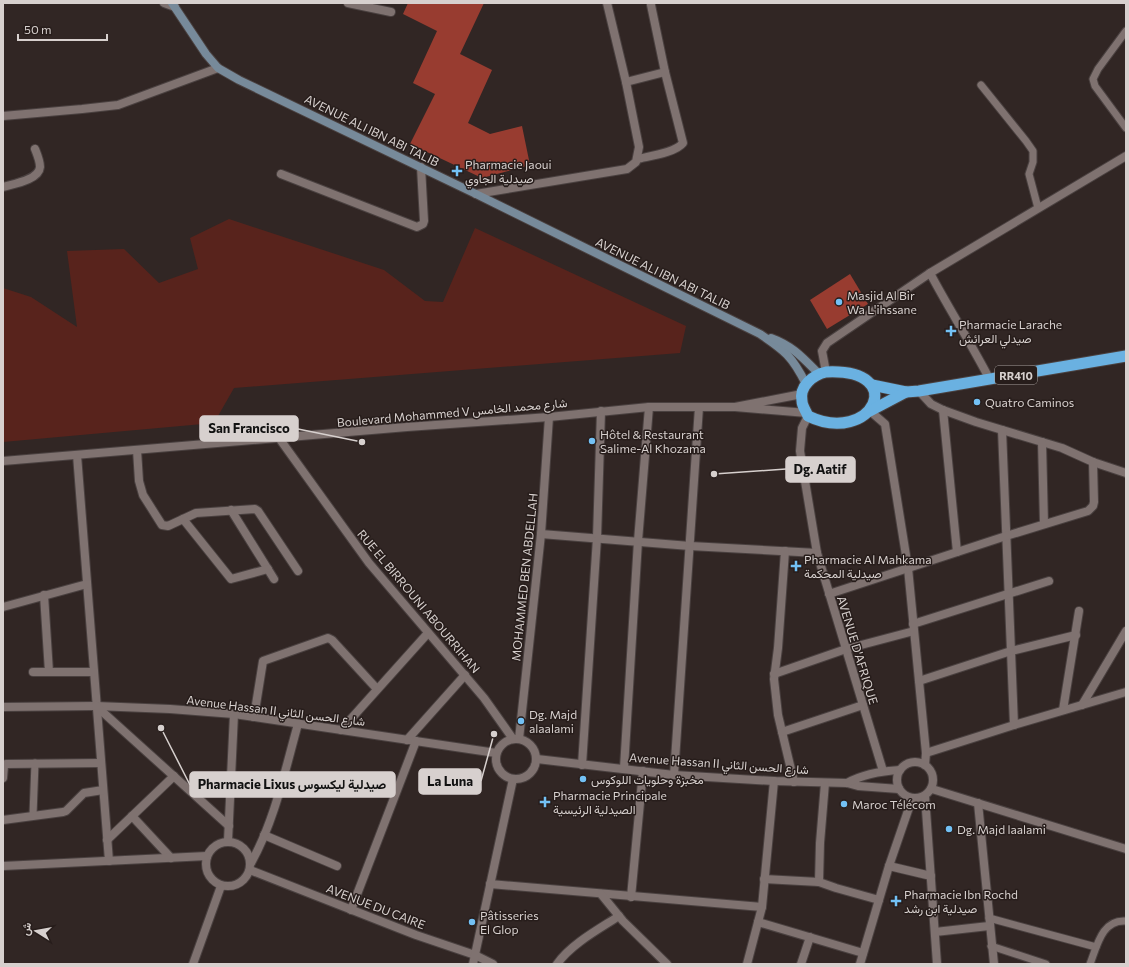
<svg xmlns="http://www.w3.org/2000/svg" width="1129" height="967" font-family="Commissioner,Vazirmatn,sans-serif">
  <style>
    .green { fill: #58231c }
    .building { fill: #983c30 }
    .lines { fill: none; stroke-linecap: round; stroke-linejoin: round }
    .service-casing { stroke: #4a4140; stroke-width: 9 }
    .pedestrian-casing { stroke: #4a4140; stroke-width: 10 }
    .minor-casing { stroke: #4a4140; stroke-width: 10 }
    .tertiary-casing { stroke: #4a4140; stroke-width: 10 }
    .secondary-casing { stroke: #4a4140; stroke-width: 10 }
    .trunk-casing { stroke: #4a4140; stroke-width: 13 }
    .service { stroke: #7f7270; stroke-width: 7 }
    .pedestrian { stroke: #7f7270; stroke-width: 8 }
    .minor { stroke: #7f7270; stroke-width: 8 }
    .tertiary { stroke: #7f7270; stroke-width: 8 }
    .secondary { stroke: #778a9a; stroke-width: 8 }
    .trunk { stroke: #6ab1e1; stroke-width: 11 }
    .poi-dot { fill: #73c1f5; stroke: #271d1b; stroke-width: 1.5 }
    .labels { text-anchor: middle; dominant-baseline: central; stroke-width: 3; stroke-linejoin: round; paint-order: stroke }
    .shield { fill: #271d1b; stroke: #a29a98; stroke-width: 1 }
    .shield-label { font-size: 11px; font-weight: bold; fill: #d7d0ce }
    .street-label { font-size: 12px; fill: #d7d0ce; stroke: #271d1b }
    .poi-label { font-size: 12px; fill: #d7d0ce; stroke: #271d1b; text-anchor: start }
    .leader { fill: none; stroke: #d7d0ce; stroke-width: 1.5 }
    .callout-dot { fill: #d7d0ce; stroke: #271d1b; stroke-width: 1.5 }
    .callout { fill: #d7d0ce; stroke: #d7d0ce; stroke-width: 1.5 }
    .callout-label { font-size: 13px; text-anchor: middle; font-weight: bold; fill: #111 }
  </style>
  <rect width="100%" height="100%" fill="#312624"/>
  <path class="green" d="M229,219L384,270L425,301L443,302L475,228L686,326L680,353L234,388L214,423L3,442V288L31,297L77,327L67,251L124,249L159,283L198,269L190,238Z"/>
  <g class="building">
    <path d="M408,3H484L460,54L492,70L468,123L490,134L522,126L530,165L482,178L410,144L435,94L413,83L437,31L403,14Z"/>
    <path d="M850,274L868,304L827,329L810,300Z"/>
  </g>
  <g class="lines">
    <defs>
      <g id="service">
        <path d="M1126,31L1098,69L1093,79L1095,86L1126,128"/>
        <path d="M981,85L1026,141L1033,151V162L1029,174L1038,208"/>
        <path d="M33,815L35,763"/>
        <path d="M989,918L1096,947"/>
        <path d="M991,946L1046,964"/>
        <path d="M1090,964C1097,946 1102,919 1126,921"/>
      </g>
      <g id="pedestrian">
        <path d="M3,707L96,706"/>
        <path d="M264,835L337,866"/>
        <path d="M251,863C275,820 285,770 298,724"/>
      </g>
      <g id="minor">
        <path d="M164,3L175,7"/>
        <path d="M348,3L391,12"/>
        <path d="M626,82L665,72"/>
        <path d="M3,116L82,109L118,105L218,68"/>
        <path d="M637,159C649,156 675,153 683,143L665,72L651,5"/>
        <path d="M281,174L417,227L423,224L424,221L421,167"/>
        <path d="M3,187C13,184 39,180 40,167C40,161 37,154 35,149"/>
        <path d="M476,194L627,169L636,162L639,147L626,82L607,3"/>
        <path d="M930,273C949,309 971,343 990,380"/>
        <path d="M919,391L931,404L943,410L976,422L1062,448L1093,462L1126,473"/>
        <path d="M943,410L957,552"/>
        <path d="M808,416L802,428L800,451L817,553L883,771"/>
        <path d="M1002,430L1014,725"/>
        <path d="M279,438L369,563L484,698L513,739"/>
        <path d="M1042,442L1044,524"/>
        <path d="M137,450L139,481L143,495L162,525L168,526L196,513L255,509L258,511L298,571"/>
        <path d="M77,455L109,861"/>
        <path d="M231,510L274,579"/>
        <path d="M183,519L231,579L268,569"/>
        <path d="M541,534L690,546L817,553"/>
        <path d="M785,551L778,648L774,679L778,715L794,782"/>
        <path d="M829,594L1006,536L1088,511L1093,506L1094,502L1093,462"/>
        <path d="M44,595L49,672"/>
        <path d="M3,607L87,584"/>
        <path d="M913,624L1049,581"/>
        <path d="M33,672H94"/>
        <path d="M774,674L846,649L914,631"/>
        <path d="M919,681L1011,651L1076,635"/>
        <path d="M1082,705L1126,631"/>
        <path d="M96,706L170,709L234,714L496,753"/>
        <path d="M96,706L229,826"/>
        <path d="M1063,710L1079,611"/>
        <path d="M254,717L263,661L328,638L332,640L377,689"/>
        <path d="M341,730L428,633"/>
        <path d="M782,732L863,705"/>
        <path d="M407,740L465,675"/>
        <path d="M926,753L1014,725L1126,692"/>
        <path d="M537,759L674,775L774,781L847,783L858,786L899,789"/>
        <path d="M582,765L597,538L601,411"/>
        <path d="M624,768L638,541L649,407"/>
        <path d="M674,775L699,407"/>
        <path d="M3,778L4,766L6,764L101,763"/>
        <path d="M825,783L820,843L819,882L836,888L879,900"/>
        <path d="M847,783C863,774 882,771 900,770"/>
        <path d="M932,789L1126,849"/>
        <path d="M978,803L994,964"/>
        <path d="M132,816L171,858"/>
        <path d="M3,820L63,812L66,811L84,793L103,790"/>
        <path d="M107,840L174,776"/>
        <path d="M228,841L234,714"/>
        <circle cx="228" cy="864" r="22"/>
        <path d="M3,866L207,856"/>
        <path d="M889,866L931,876"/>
        <path d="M250,870L416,935L475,955L493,964"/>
        <path d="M764,879L819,882"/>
        <path d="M490,884L762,907"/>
        <path d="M601,894L623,921L667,964"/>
        <path d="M631,897L643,771"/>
        <path d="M351,910L416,741"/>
        <path d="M758,922L863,953"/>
        <path d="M935,932L989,926"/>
        <path d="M193,964L221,886"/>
        <path d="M557,964C571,944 599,929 619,916"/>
        <path d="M747,964L762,907L774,781"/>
        <path d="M801,964L810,937"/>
        <path d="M860,964L889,866L912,799"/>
      </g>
      <g id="tertiary">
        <path d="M826,372L822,351L827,343L930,273L1126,156"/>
        <path d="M802,394L735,407L807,413"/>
        <path d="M870,411L885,424L908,568L926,753L925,765"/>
        <path d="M3,461L407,427L549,417L649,407H735"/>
        <circle cx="516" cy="759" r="20"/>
        <path d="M519,739L541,534L549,417"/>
        <circle cx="915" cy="780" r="18"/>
        <path d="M925,796L937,964"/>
        <path d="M473,964L513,779"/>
      </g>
      <g id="secondary">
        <path d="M172,3L206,54L218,68L239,80L476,194L760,334C785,351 792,356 806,384"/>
        <path d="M771,338C793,346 803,358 819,374"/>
      </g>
      <g id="trunk">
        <path d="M826,372C911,368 872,447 808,416C806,411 802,406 802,401C799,386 813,375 826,372Z"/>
        <path d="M872,385L906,392L919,391L1126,356"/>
        <path d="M870,411L906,392"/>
      </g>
    </defs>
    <use href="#service" class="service-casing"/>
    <use href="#pedestrian" class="pedestrian-casing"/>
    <use href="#minor" class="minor-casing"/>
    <use href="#tertiary" class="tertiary-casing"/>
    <use href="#secondary" class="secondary-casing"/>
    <use href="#trunk" class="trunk-casing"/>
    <use href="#service" class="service"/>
    <use href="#pedestrian" class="pedestrian"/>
    <use href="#minor" class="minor"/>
    <use href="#tertiary" class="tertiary"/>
    <use href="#secondary" class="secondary"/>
    <use href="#trunk" class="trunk"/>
  </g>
  <g class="poi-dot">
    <path d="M455 165h4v4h4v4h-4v4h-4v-4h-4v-4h4z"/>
    <circle cx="839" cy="302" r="4"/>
    <path d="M949 325h4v4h4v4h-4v4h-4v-4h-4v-4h4z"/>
    <circle cx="977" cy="402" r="4"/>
    <circle cx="592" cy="441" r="4"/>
    <path d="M794 560h4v4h4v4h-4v4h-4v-4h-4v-4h4z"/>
    <circle cx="521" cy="721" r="4"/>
    <circle cx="583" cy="779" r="4"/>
    <path d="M543 796h4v4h4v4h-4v4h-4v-4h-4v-4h4z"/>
    <circle cx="844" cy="804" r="4"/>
    <circle cx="949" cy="829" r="4"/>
    <path d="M894 895h4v4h4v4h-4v4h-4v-4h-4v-4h4z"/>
    <circle cx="472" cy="922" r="4"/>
  </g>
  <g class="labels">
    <rect class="shield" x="995" y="366" width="42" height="18" rx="3"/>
    <g class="shield-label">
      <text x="1016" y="375">RR410</text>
    </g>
    <g class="street-label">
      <text transform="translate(372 130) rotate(26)">AVENUE ALI IBN ABI TALIB</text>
      <text transform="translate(663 273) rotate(26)">AVENUE ALI IBN ABI TALIB</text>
      <text transform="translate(452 412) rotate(-5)">Boulevard Mohammed V شارع محمد الخامس</text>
      <text transform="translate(524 577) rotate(-84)">MOHAMMED BEN ABDELLAH</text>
      <text transform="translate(419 601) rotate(50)">RUE EL BIRROUNI ABOURRIHAN</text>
      <text transform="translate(858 650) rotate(73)">AVENUE D'AFRIQUE</text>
      <text transform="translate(276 710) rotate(7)">Avenue Hassan II شارع الحسن الثاني</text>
      <text transform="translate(719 763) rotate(4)">Avenue Hassan II شارع الحسن الثاني</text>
      <text transform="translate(376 906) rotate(21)">AVENUE DU CAIRE</text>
    </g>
    <g class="poi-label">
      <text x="465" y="164">Pharmacie Jaoui<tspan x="465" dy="14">صيدلية الجاوي</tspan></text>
      <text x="847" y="295">Masjid Al Bir<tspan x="847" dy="14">Wa L'ihssane</tspan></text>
      <text x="959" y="324">Pharmacie Larache<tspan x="959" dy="14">صيدلي العرائش</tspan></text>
      <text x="985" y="402">Quatro Caminos</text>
      <text x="600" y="434">Hôtel &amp; Restaurant<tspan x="600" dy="14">Salime-Al Khozama</tspan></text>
      <text x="804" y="559">Pharmacie Al Mahkama<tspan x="804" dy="14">صيدلية المحكمة</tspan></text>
      <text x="529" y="714">Dg. Majd<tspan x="529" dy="14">alaalami</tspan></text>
      <text x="591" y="779">مخبزة وحلويات اللوكوس</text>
      <text x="553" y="795">Pharmacie Principale<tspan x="553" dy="14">الصيدلية الرئيسية</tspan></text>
      <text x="852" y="804">Maroc Télécom</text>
      <text x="957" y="829">Dg. Majd laalami</text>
      <text x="904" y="894">Pharmacie Ibn Rochd<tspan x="904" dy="14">صيدلية ابن رشد</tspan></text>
      <text x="480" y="915">Pâtisseries<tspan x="480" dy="14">El Glop</tspan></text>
    </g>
  </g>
  <path class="leader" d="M362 442L298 429M714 474L786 469M494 734L481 781M161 728L190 785"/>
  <g class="callout-dot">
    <circle cx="362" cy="442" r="4"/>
    <circle cx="714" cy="474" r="4"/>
    <circle cx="494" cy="734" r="4"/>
    <circle cx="161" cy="728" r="4"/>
  </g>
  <g class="callout">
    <rect x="200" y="416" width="98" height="25" rx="4"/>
    <rect x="786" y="457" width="69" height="25" rx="4"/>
    <rect x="419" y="769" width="62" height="25" rx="4"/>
    <rect x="190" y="772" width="205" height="25" rx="4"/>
  </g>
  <g class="callout-label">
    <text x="249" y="433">San Francisco</text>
    <text x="820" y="474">Dg. Aatif</text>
    <text x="450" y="786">La Luna</text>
    <text x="292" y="789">Pharmacie Lixus صيدلية ليكسوس</text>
  </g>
  <rect width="1129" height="967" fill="none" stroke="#d7d0ce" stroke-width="8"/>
  <g transform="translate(36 931) rotate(281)" stroke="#271d1b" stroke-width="3" paint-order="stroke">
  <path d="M0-3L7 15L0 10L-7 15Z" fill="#d7d0ce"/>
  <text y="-6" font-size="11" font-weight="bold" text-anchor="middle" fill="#d7d0ce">ش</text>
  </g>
  <path d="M18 34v6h89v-6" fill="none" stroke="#d7d0ce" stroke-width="2"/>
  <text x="24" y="34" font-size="12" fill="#d7d0ce" stroke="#271d1b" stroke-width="3" paint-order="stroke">50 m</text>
</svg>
